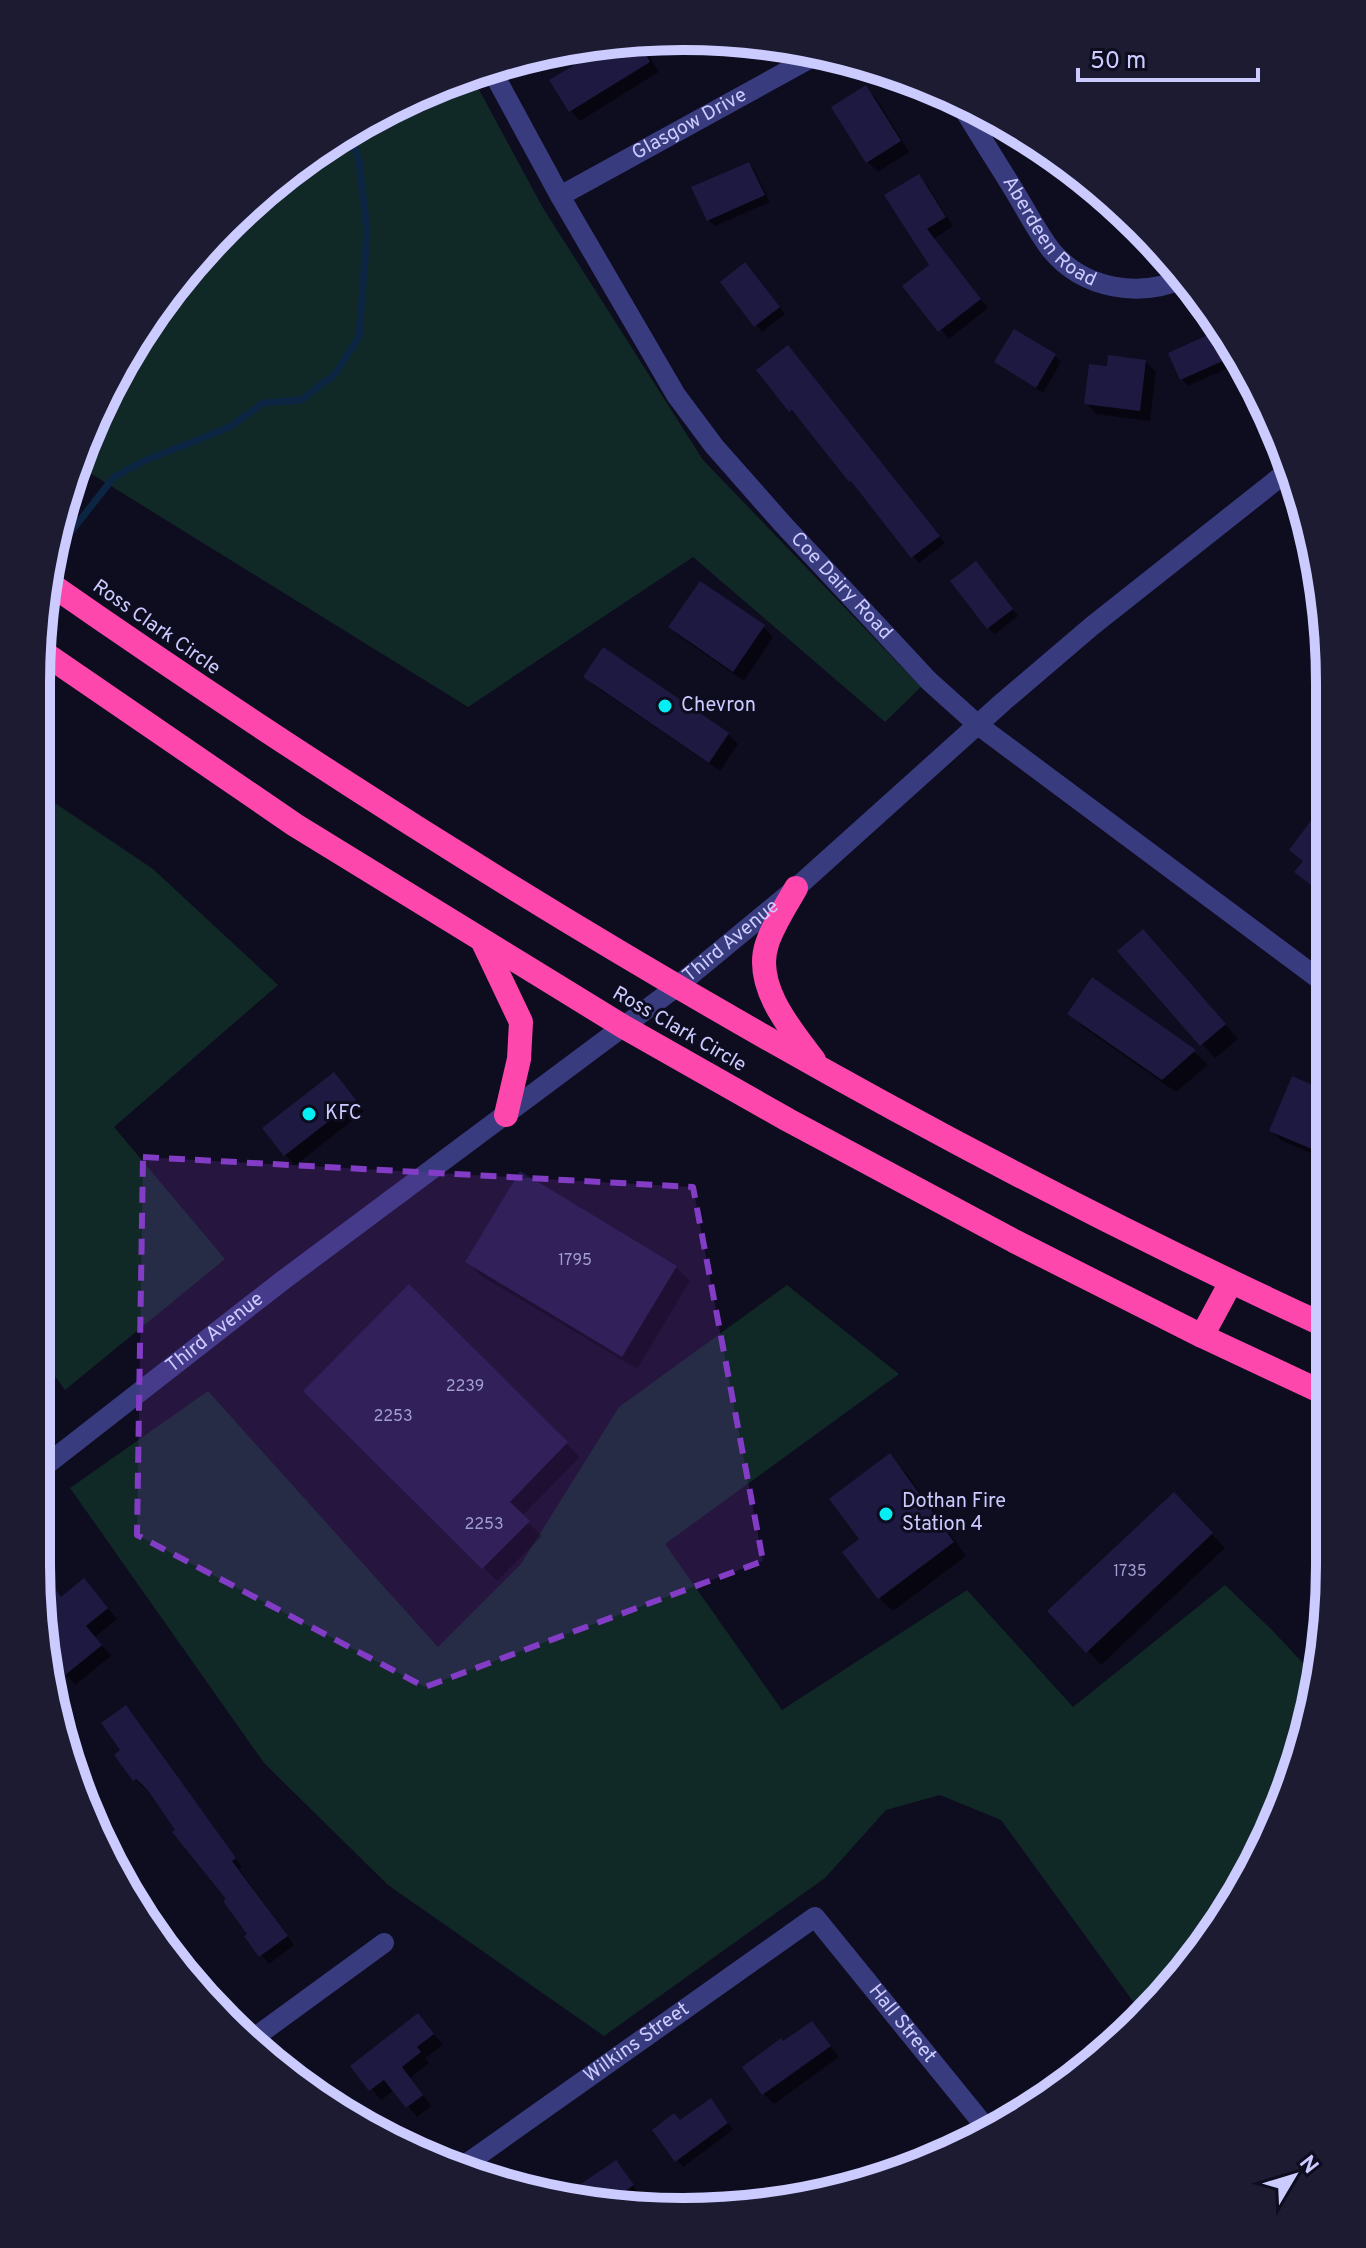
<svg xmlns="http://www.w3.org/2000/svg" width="1366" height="2248" font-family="Overpass,sans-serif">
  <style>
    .green { fill: #102926 }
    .shadow { fill: #0007 }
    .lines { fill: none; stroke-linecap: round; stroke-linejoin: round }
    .stream { stroke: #0c2543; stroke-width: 7 }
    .building { fill: #1d1940 }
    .minor { stroke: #383b7e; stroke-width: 20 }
    .highway { stroke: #fd47ad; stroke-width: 24 }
    .marked { fill: #833cc5; fill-opacity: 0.2; stroke: #833cc5; stroke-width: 6; stroke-dasharray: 16 10; stroke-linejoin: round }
    .poi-dot { fill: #02eff3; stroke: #0e0c1f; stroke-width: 3 }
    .labels { text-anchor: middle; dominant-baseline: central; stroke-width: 6; stroke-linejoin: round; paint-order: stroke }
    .number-label { font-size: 16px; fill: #a09ecf }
    .street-label { font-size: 20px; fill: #cccbff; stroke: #0e0c1f }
    .poi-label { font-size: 20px; fill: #cccbff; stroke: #0e0c1f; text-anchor: start }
    .rim { fill: none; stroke: #cccbff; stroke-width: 10 }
  </style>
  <rect width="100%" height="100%" fill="#0e0c1f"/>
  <g class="green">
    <path d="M470,73L543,208L703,460L921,687L885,722L693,557L468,707L77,465L85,436L169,289L256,197L359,123Z"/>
    <path d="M40,793L153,869L278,985L114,1127L225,1259L65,1390L37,1352Z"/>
    <path d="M787,1285L899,1374L665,1544L782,1710L967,1590L1073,1707L1225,1585L1272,1630L1317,1678L1281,1812L1249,1868L1244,1871L1246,1873L1197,1959L1140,2011L1001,1820L940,1795L886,1810L825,1878L604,2036L388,1885L264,1763L70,1488L208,1391L438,1647L521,1564L619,1407Z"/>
  </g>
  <g class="shadow">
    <path d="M639,40L659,72L580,121L570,110L619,41Z"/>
    <path d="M866,88L876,98L909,152L878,172L868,162L834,108Z"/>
    <path d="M749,164L755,171L770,202L715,226L708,220Z"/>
    <path d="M918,176L927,185L953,226L934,239L988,308L949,339L905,286L931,265Z"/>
    <path d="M751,271L785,314L762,332L756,325Z"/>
    <path d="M1223,331L1244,361L1188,386L1182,379L1170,354Z"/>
    <path d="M794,354L945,543L919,563L799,415L797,417L791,411Z"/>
    <path d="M1055,356L1061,362L1043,393L996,362Z"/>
    <path d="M1146,362L1156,372L1150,421L1096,414L1086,403L1109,369Z"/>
    <path d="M982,570L1018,616L995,634L988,628Z"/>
    <path d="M670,627H763L773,637L744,681L680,637Z"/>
    <path d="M586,677L728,734L738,744L720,771L596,687Z"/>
    <path d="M1328,801V898L1297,872L1304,862L1291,850Z"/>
    <path d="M1157,945L1238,1039L1215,1058L1120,952Z"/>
    <path d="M1093,980L1194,1052L1208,1065L1176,1092L1083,1027L1069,1014Z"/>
    <path d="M344,1085L364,1111L296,1165L285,1155Z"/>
    <path d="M1327,1093V1148L1322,1158L1282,1141L1272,1131Z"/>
    <path d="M468,1262L676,1267L690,1281L637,1369L481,1276Z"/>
    <path d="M409,1287L580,1457L522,1516L542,1536L497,1581L306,1391Z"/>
    <path d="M890,1456L904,1470L966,1556L893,1611L879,1598Z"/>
    <path d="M1187,1509L1225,1548L1101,1665L1088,1651Z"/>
    <path d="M94,1591L117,1619L95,1637L111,1656L75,1685L51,1658L42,1603L56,1593L62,1599Z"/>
    <path d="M133,1715L242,1867L239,1869L294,1945L269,1964L247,1937L250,1935L229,1900L145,1785L142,1787L135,1779L123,1751Z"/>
    <path d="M418,2015L443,2045L425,2058L429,2063L410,2078L431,2106L417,2117L394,2090L381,2100L353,2067Z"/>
    <path d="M812,2023L839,2057L774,2104L764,2094Z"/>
    <path d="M717,2107L733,2130L683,2167L677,2160L681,2122Z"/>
    <path d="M616,2162L638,2192L624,2202L566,2192Z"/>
  </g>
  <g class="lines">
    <path class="stream" d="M66,538L114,477L144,461L230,427L263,403L301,400L335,374L359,337L367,231L359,161L349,130"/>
  </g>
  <g class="building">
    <path d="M638,40L650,62L569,112L549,80L615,41Z"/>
    <path d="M866,85L901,141L866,163L831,107Z"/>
    <path d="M749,162L765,195L707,221L691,187Z"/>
    <path d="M919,174L946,217L927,229L981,299L938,332L902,286L929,265L884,195Z"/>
    <path d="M745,262L780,307L754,327L720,282Z"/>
    <path d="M1014,329L1056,354L1036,388L994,362Z"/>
    <path d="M1221,329L1234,356L1180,380L1168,353Z"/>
    <path d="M788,345L940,536L911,558L851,481L849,482L792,410L789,412L756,370Z"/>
    <path d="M1108,355L1146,360L1140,411L1084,404L1089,364L1107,366Z"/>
    <path d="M976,561L1013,609L987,629L950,581Z"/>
    <path d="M700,581L765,625L733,672L668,627Z"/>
    <path d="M603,647L729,733L709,763L583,677Z"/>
    <path d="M1328,798V881L1320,892L1294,872L1303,861L1289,850Z"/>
    <path d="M1143,929L1226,1024L1200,1046L1117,951Z"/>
    <path d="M1092,977L1196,1050L1162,1080L1067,1014Z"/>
    <path d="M334,1072L356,1100L284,1156L262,1128Z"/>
    <path d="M1292,1076L1327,1091V1114L1312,1149L1269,1131Z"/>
    <path d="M520,1171L677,1266L622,1357L465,1262Z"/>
    <path d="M409,1284L568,1442L510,1502L530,1521L482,1569L303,1391Z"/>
    <path d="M890,1453L954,1542L878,1599L842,1552L859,1539L829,1499Z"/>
    <path d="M1174,1492L1213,1533L1086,1653L1047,1611Z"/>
    <path d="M84,1578L108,1608L86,1626L102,1645L64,1676L52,1662L42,1601L56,1590L61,1597Z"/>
    <path d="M126,1705L236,1858L232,1861L288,1936L259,1957L244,1936L247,1934L223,1901L226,1899L172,1832L175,1830L147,1789L136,1779L133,1781L114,1755L120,1750L101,1723Z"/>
    <path d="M418,2013L434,2034L417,2047L421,2052L402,2067L423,2095L406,2108L384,2080L369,2091L350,2066Z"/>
    <path d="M812,2021L831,2046L762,2095L742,2067L781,2038L783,2041Z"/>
    <path d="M711,2098L728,2123L675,2162L652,2130L674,2113L680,2120Z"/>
    <path d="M616,2160L634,2185L611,2200L567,2193Z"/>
  </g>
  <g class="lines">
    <g class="minor">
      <path id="s1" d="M490,67L560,196L676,395L714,446L781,522L929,681L978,725L1327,985"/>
      <path id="s2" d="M957,98C975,128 994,158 1012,187C1025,208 1036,230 1051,250C1084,290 1140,298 1185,278"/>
      <path id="s3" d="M560,196L820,53"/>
      <path id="s4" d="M37,1472L282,1281L675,988L796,888L1004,701L1092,626L1289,470"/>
      <path d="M251,2040L384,1943"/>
      <path id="s5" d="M459,2169L815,1917L988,2130"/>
    </g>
    <g class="highway">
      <path d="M46,581C452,864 876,1119 1326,1326"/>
      <path d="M41,651L295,825L624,1027L788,1120L1014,1241L1202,1336L1326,1394"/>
      <path d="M796,888C786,906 773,925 767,944C753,985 791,1030 814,1060"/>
      <path d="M483,942L521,1022L519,1059L506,1115"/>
      <path d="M1202,1336L1231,1282"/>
    </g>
  </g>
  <path class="marked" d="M143,1157L693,1187L763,1561L425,1687L137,1535Z"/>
  <g class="poi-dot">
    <circle cx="665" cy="706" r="8"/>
    <circle cx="309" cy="1114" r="8"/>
    <circle cx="886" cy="1514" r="8"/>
  </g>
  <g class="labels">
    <g class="number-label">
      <text x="575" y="1261">1795</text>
      <text x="465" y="1387">2239</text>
      <text x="393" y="1417">2253</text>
      <text x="484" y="1525">2253</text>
      <text x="1130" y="1572">1735</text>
    </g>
    <g class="street-label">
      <text stroke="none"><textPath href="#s3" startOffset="148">Glasgow Drive</textPath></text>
      <text stroke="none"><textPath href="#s2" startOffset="164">Aberdeen Road</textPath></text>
      <text stroke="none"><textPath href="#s1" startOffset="630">Coe Dairy Road</textPath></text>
      <text transform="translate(156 628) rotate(35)">Ross Clark Circle</text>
      <text stroke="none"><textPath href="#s4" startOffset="874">Third Avenue</textPath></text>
      <text transform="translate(679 1030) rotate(30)">Ross Clark Circle</text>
      <text stroke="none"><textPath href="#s4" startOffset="226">Third Avenue</textPath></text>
      <text stroke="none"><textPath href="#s5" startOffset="574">Hall Street</textPath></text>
      <text stroke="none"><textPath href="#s5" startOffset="218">Wilkins Street</textPath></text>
    </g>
    <g class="poi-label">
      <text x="681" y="706">Chevron</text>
      <text x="325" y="1114">KFC</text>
      <text x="902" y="1502">Dothan Fire<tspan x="902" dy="23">Station 4</tspan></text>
    </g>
  </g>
  <path d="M0 0H1366V2248H0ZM683 50H683A633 633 0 0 1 1316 683V1565A633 633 0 0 1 683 2198H683A633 633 0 0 1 50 1565V683A633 633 0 0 1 683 50Z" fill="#1d1b31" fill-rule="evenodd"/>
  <path class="rim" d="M683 50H683A633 633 0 0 1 1316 683V1565A633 633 0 0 1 683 2198H683A633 633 0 0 1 50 1565V683A633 633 0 0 1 683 50Z"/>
  <g transform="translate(1294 2176) rotate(52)" stroke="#0e0c1f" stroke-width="6" paint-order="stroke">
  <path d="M0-6L14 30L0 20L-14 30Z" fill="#cccbff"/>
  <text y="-12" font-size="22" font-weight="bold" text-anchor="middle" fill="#cccbff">N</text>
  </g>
  <path d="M1078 68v12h180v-12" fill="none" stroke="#cccbff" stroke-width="4"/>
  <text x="1090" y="68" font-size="24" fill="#cccbff" stroke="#0e0c1f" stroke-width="6" paint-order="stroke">50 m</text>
</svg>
